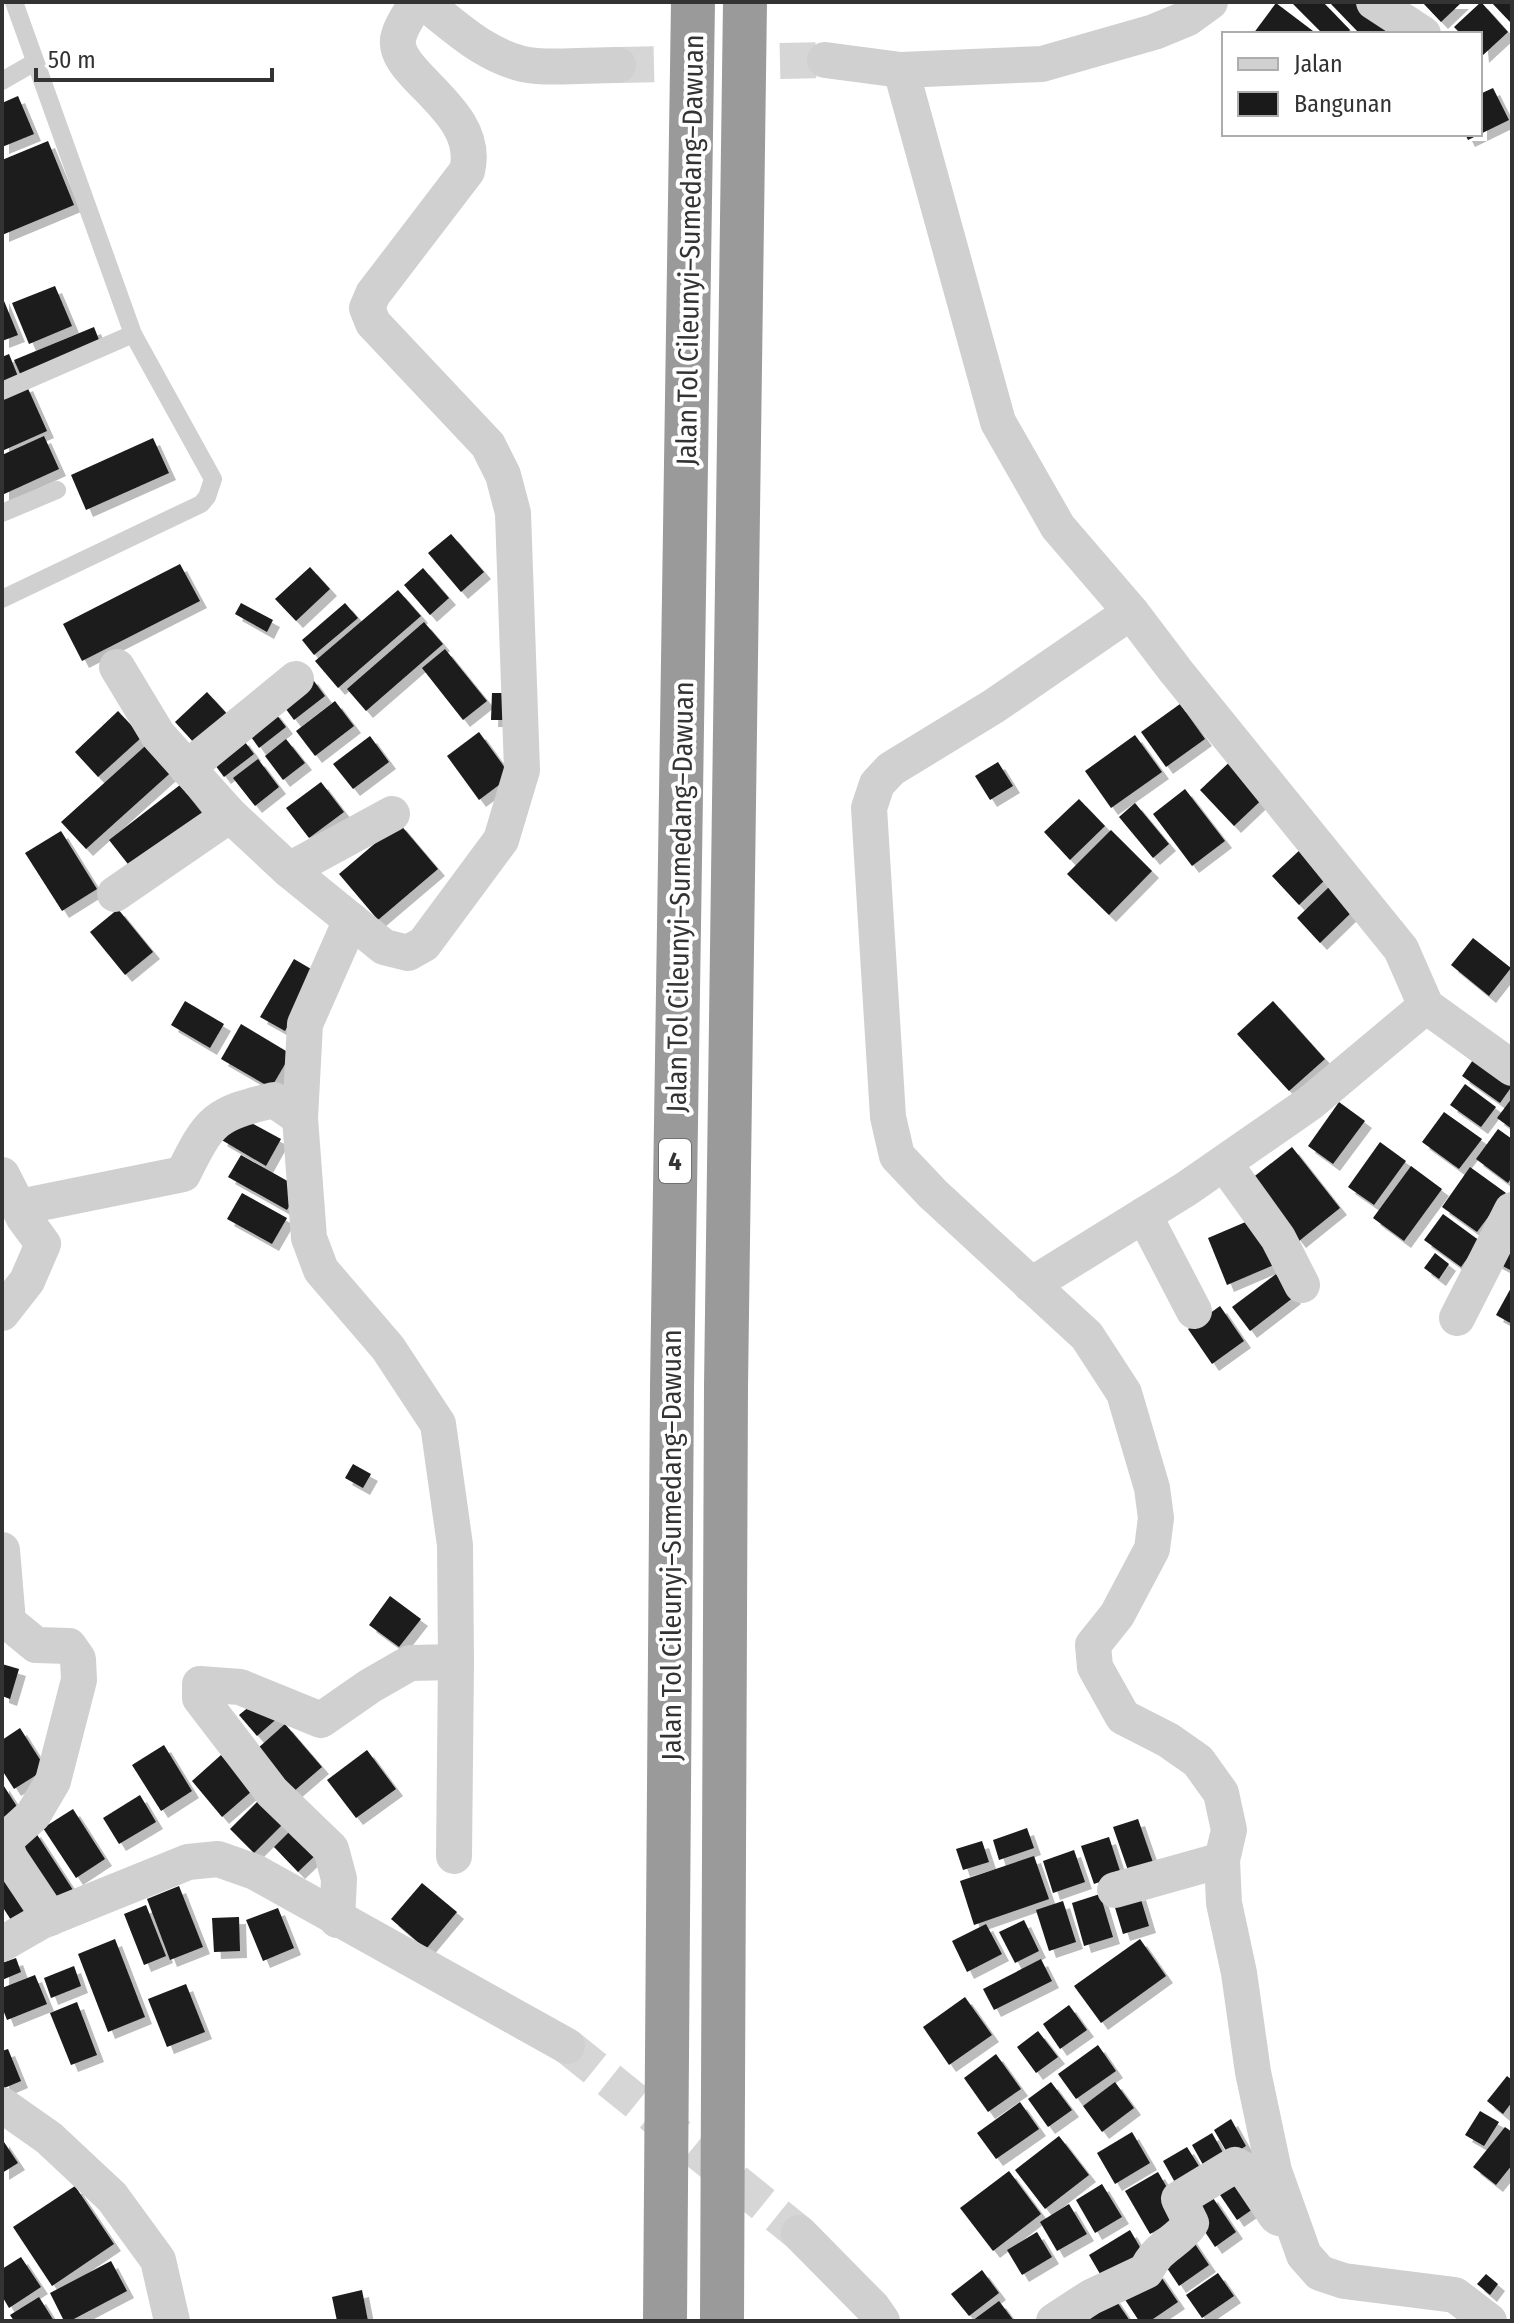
<svg xmlns="http://www.w3.org/2000/svg" width="1514" height="2323" font-family="'Fira Sans Condensed',sans-serif">
  <style>
    .building { fill: #1a1a1a; filter: url(#shadow) }
    .lines { fill: none; stroke-linecap: round; stroke-linejoin: round }
    .street-tunnel { stroke: #d6d6d6; stroke-width: 36; stroke-dasharray: 36 18; stroke-linecap: butt }
    .lane { stroke: #d0d0d0; stroke-width: 18 }
    .street { stroke: #d0d0d0; stroke-width: 36 }
    .highway { stroke: #9a9a9a; stroke-width: 44 }
    .labels { text-anchor: middle; dominant-baseline: central; stroke-width: 8; stroke-linejoin: round; paint-order: stroke }
    .shield { fill: #fff; stroke: #707070; stroke-width: 2 }
    .shield-label { font-size: 26px; font-weight: bold; fill: #333 }
    .street-label { font-size: 28px; fill: #333; stroke: #fff }
  </style>
  <defs>
    <filter id="shadow"><feDropShadow dx="7" dy="7" stdDeviation="0" flood-color="#0004"/></filter>
  </defs>
  <rect width="100%" height="100%" fill="#fff"/>
  <g class="building">
    <path d="M1291,2H1323L1350,30L1346,34H1323Z"/>
    <path d="M1329,2H1372L1394,34H1360Z"/>
    <path d="M1422,2H1462L1441,22Z"/>
    <path d="M1481,2L1508,32L1482,56L1480,34H1461L1454,27Z"/>
    <path d="M1491,2H1512V24Z"/>
    <path d="M1276,3L1317,34H1253Z"/>
    <path d="M1493,88L1509,120L1468,140L1465,134H1480V94Z"/>
    <path d="M18,96L34,134L2,147V103Z"/>
    <path d="M48,141L74,205L2,235V160Z"/>
    <path d="M55,286L72,326L29,344L12,303Z"/>
    <path d="M2,296L18,335L2,341Z"/>
    <path d="M94,327L101,345L22,378L14,360Z"/>
    <path d="M9,354L19,379L2,386V357Z"/>
    <path d="M26,384L47,431L2,451V395Z"/>
    <path d="M44,436L59,469L2,495V455Z"/>
    <path d="M153,438L169,473L86,510L71,475Z"/>
    <path d="M451,534L484,572L461,592L428,553Z"/>
    <path d="M180,564L200,601L82,661L63,624Z"/>
    <path d="M310,567L330,589L296,621L275,599Z"/>
    <path d="M423,568L449,598L430,615L404,585Z"/>
    <path d="M398,590L421,616L338,688L315,661Z"/>
    <path d="M241,603L273,620L267,632L235,614Z"/>
    <path d="M345,603L358,618L314,655L302,640Z"/>
    <path d="M424,622L443,644L366,711L347,689Z"/>
    <path d="M445,649L487,701L463,720L422,668Z"/>
    <path d="M311,677L325,696L294,720L280,701Z"/>
    <path d="M207,692L229,716L196,745L175,722Z"/>
    <path d="M492,693H512L511,720H491Z"/>
    <path d="M335,701L354,726L315,756L296,731Z"/>
    <path d="M1180,704L1205,739L1166,767L1141,732Z"/>
    <path d="M273,710L286,727L259,748L246,730Z"/>
    <path d="M118,711L142,737L98,777L75,752Z"/>
    <path d="M479,732L511,776L479,800L447,756Z"/>
    <path d="M1135,735L1162,772L1111,808L1085,771Z"/>
    <path d="M370,736L389,762L353,789L333,764Z"/>
    <path d="M242,738L254,754L224,777L212,761Z"/>
    <path d="M153,739L177,767L86,849L61,822Z"/>
    <path d="M286,739L305,763L283,780L265,756Z"/>
    <path d="M1237,755L1271,791L1234,826L1200,790Z"/>
    <path d="M258,759L279,787L255,806L233,778Z"/>
    <path d="M998,762L1013,786L990,800L975,776Z"/>
    <path d="M321,782L344,812L309,838L286,808Z"/>
    <path d="M180,785L206,818L135,873L109,840Z"/>
    <path d="M1185,789L1225,841L1192,866L1153,814Z"/>
    <path d="M1079,799L1105,826L1070,860L1044,832Z"/>
    <path d="M1135,803L1169,844L1153,858L1119,817Z"/>
    <path d="M399,823L438,869L378,920L339,874Z"/>
    <path d="M1111,830L1152,871L1109,915L1067,874Z"/>
    <path d="M61,831L97,889L62,911L25,853Z"/>
    <path d="M1302,848L1329,876L1299,905L1272,876Z"/>
    <path d="M1331,885L1354,910L1320,943L1297,918Z"/>
    <path d="M118,909L153,952L125,975L90,932Z"/>
    <path d="M1473,938L1511,968L1489,996L1451,965Z"/>
    <path d="M294,959L318,973L285,1031L260,1017Z"/>
    <path d="M185,1001L224,1024L210,1048L171,1025Z"/>
    <path d="M1273,1001L1325,1059L1289,1091L1237,1034Z"/>
    <path d="M241,1024L291,1054L271,1088L221,1059Z"/>
    <path d="M1477,1054L1512,1079V1086L1500,1103L1462,1076Z"/>
    <path d="M1465,1084L1496,1107L1481,1127L1450,1105Z"/>
    <path d="M1512,1098V1129L1497,1118Z"/>
    <path d="M1339,1102L1365,1121L1333,1164L1308,1146Z"/>
    <path d="M1444,1112L1482,1139L1459,1169L1422,1142Z"/>
    <path d="M235,1114L281,1139L266,1166L220,1139Z"/>
    <path d="M1498,1129L1512,1139V1177L1508,1183L1476,1159Z"/>
    <path d="M1380,1142L1406,1161L1374,1205L1348,1187Z"/>
    <path d="M1292,1147L1340,1208L1299,1241L1251,1179Z"/>
    <path d="M241,1155L300,1188L287,1210L228,1177Z"/>
    <path d="M1411,1166L1442,1189L1404,1241L1373,1218Z"/>
    <path d="M1470,1167L1506,1193L1477,1232L1442,1207Z"/>
    <path d="M242,1193L287,1218L272,1244L227,1219Z"/>
    <path d="M1443,1214L1480,1241L1461,1267L1424,1240Z"/>
    <path d="M1255,1218L1274,1265L1227,1285L1208,1238Z"/>
    <path d="M1512,1234V1271L1490,1259Z"/>
    <path d="M1435,1253L1449,1264L1439,1279L1424,1268Z"/>
    <path d="M1276,1274L1294,1297L1250,1331L1232,1307Z"/>
    <path d="M1512,1286V1324L1496,1315Z"/>
    <path d="M1220,1306L1244,1341L1212,1364L1188,1329Z"/>
    <path d="M353,1464L371,1474L363,1488L345,1478Z"/>
    <path d="M390,1596L421,1619L399,1647L369,1625Z"/>
    <path d="M2,1664L19,1669L10,1699L2,1696Z"/>
    <path d="M262,1696L280,1716L257,1736L239,1715Z"/>
    <path d="M285,1724L322,1767L293,1792L257,1749Z"/>
    <path d="M20,1728L46,1769L14,1789L2,1770V1740Z"/>
    <path d="M164,1745L192,1791L161,1811L132,1765Z"/>
    <path d="M367,1750L396,1789L356,1818L327,1780Z"/>
    <path d="M221,1755L252,1791L222,1817L192,1781Z"/>
    <path d="M2,1783L23,1816L2,1830Z"/>
    <path d="M140,1795L156,1822L119,1844L103,1818Z"/>
    <path d="M264,1795L288,1819L254,1853L230,1829Z"/>
    <path d="M73,1809L105,1859L76,1878L43,1828Z"/>
    <path d="M1138,1819L1156,1871L1131,1879L1113,1827Z"/>
    <path d="M298,1823L323,1848L298,1872L274,1847Z"/>
    <path d="M1027,1828L1034,1848L999,1860L993,1840Z"/>
    <path d="M34,1830L73,1890L48,1906L9,1846Z"/>
    <path d="M1109,1837L1121,1874L1094,1884L1081,1846Z"/>
    <path d="M982,1841L989,1862L963,1870L956,1849Z"/>
    <path d="M1074,1850L1085,1882L1053,1893L1043,1861Z"/>
    <path d="M1034,1856L1049,1899L974,1925L960,1881Z"/>
    <path d="M2,1866L34,1905L11,1920L2,1906Z"/>
    <path d="M422,1883L457,1912L426,1949L391,1919Z"/>
    <path d="M179,1886L203,1947L170,1960L147,1899Z"/>
    <path d="M1139,1893L1149,1926L1123,1934L1113,1901Z"/>
    <path d="M1100,1894L1113,1937L1084,1946L1072,1903Z"/>
    <path d="M1063,1901L1076,1942L1049,1951L1036,1910Z"/>
    <path d="M146,1905L166,1956L144,1965L124,1914Z"/>
    <path d="M278,1908L294,1948L263,1961L246,1920Z"/>
    <path d="M239,1917L240,1951L214,1952L212,1918Z"/>
    <path d="M1024,1920L1039,1951L1015,1963L999,1932Z"/>
    <path d="M986,1924L1002,1954L967,1972L952,1941Z"/>
    <path d="M115,1939L145,2017L108,2032L78,1954Z"/>
    <path d="M1140,1939L1166,1976L1101,2023L1074,1986Z"/>
    <path d="M16,1958L21,1972L2,1980V1963Z"/>
    <path d="M1041,1959L1052,1981L994,2010L983,1989Z"/>
    <path d="M74,1966L81,1986L51,1998L44,1978Z"/>
    <path d="M35,1975L47,2004L7,2020L2,2007V1988Z"/>
    <path d="M186,1984L205,2032L167,2047L148,1999Z"/>
    <path d="M965,1997L992,2035L949,2065L923,2027Z"/>
    <path d="M77,2002L97,2055L71,2065L50,2013Z"/>
    <path d="M1069,2005L1087,2030L1060,2049L1043,2024Z"/>
    <path d="M1038,2031L1058,2057L1036,2073L1017,2047Z"/>
    <path d="M1098,2045L1116,2071L1076,2099L1058,2074Z"/>
    <path d="M8,2049L21,2081L2,2089V2051Z"/>
    <path d="M996,2054L1021,2089L988,2112L964,2078Z"/>
    <path d="M1507,2076L1512,2080V2102L1503,2114L1487,2101Z"/>
    <path d="M1051,2082L1072,2110L1048,2127L1028,2099Z"/>
    <path d="M1115,2082L1134,2108L1102,2132L1083,2106Z"/>
    <path d="M1020,2102L1039,2129L996,2159L977,2133Z"/>
    <path d="M1480,2111L1499,2122L1484,2146L1465,2135Z"/>
    <path d="M1231,2119L1246,2146L1229,2156L1214,2130Z"/>
    <path d="M1505,2127L1512,2132V2165L1496,2185L1473,2167Z"/>
    <path d="M1132,2132L1150,2163L1115,2184L1097,2153Z"/>
    <path d="M1212,2133L1226,2158L1206,2170L1192,2145Z"/>
    <path d="M1059,2136L1089,2175L1045,2209L1015,2170Z"/>
    <path d="M2,2139L18,2163L2,2173Z"/>
    <path d="M1187,2147L1202,2171L1177,2186L1163,2161Z"/>
    <path d="M1009,2171L1041,2214L993,2251L960,2208Z"/>
    <path d="M1242,2171L1263,2202L1237,2220L1216,2189Z"/>
    <path d="M1158,2172L1183,2215L1150,2234L1125,2191Z"/>
    <path d="M1102,2184L1122,2217L1095,2233L1076,2200Z"/>
    <path d="M75,2186L114,2244L52,2286L13,2227Z"/>
    <path d="M1211,2195L1236,2232L1215,2247L1190,2209Z"/>
    <path d="M1069,2204L1087,2234L1057,2251L1040,2222Z"/>
    <path d="M1130,2230L1144,2254L1103,2279L1089,2255Z"/>
    <path d="M1037,2232L1052,2257L1022,2275L1007,2250Z"/>
    <path d="M1189,2235L1209,2265L1179,2286L1159,2256Z"/>
    <path d="M21,2257L41,2287L9,2308L2,2296V2269Z"/>
    <path d="M111,2261L127,2291L70,2321H64L50,2293Z"/>
    <path d="M982,2270L999,2293L969,2316L951,2294Z"/>
    <path d="M1157,2271L1178,2302L1150,2321H1139L1122,2295Z"/>
    <path d="M1218,2273L1234,2296L1202,2318L1186,2295Z"/>
    <path d="M1486,2274L1498,2284L1490,2295L1477,2284Z"/>
    <path d="M362,2290L368,2321H337L332,2297Z"/>
    <path d="M1113,2296L1130,2321H1083Z"/>
    <path d="M39,2297L54,2321H14L10,2315Z"/>
    <path d="M999,2301L1014,2321H972Z"/>
  </g>
  <g class="lines">
    <g class="street-tunnel">
      <path d="M618,65L825,60"/>
      <path d="M567,2046L799,2233"/>
    </g>
    <g class="lane">
      <path d="M2,81L35,62"/>
      <path d="M2,391L133,334"/>
      <path d="M2,513L57,490"/>
      <path d="M2,599L201,504L207,497L213,479L133,334L14,2"/>
    </g>
    <g class="street">
      <path d="M424,2C456,28 493,63 537,66C563,68 591,65 618,65"/>
      <path d="M1374,2L1423,34"/>
      <path d="M825,60L901,70L1042,64L1154,32L1188,18L1210,2"/>
      <path d="M901,70L998,422L1058,527L1131,612L1175,670L1401,949L1426,1006L1512,1068"/>
      <path d="M1131,612L994,706L891,769L877,784L869,808L888,1117L897,1156L933,1194L1087,1336L1124,1393L1152,1488L1156,1518L1152,1549L1117,1615L1093,1645L1095,1667L1123,1717L1168,1740L1198,1761L1221,1793L1229,1830L1222,1860L1224,1903L1239,1973L1253,2072L1274,2171L1304,2255L1320,2273L1344,2281L1455,2295L1489,2321"/>
      <path d="M117,667L158,735L230,815L289,870L384,947L408,953L424,944L501,840L522,770L513,513L503,475L488,445L373,323L367,308L373,294L467,171C483,108 386,73 399,35C402,24 411,12 417,2"/>
      <path d="M187,768L296,679"/>
      <path d="M289,870L392,814"/>
      <path d="M115,894L230,815"/>
      <path d="M1224,1163L1278,1238L1302,1285"/>
      <path d="M2,1175L24,1218L43,1244L27,1281L2,1313"/>
      <path d="M20,1207L183,1174C210,1119 215,1114 274,1100L300,1118"/>
      <path d="M1144,1215L1194,1311"/>
      <path d="M1031,1285L1186,1189L1310,1103L1426,1006"/>
      <path d="M1457,1318L1512,1210"/>
      <path d="M2,1550L8,1622L36,1645L69,1646L78,1659L79,1680L53,1781L33,1815L4,1841L10,1858L50,1918"/>
      <path d="M454,1856L456,1662"/>
      <path d="M1115,1890L1222,1860"/>
      <path d="M337,1920L339,1879L331,1849L272,1792L200,1698V1684L240,1687L321,1720L370,1686L410,1663L456,1662L455,1545L438,1424L388,1348L321,1270L309,1238L300,1118L305,1024L351,920"/>
      <path d="M2,1944L42,1921L188,1862L218,1859L255,1872L567,2046"/>
      <path d="M2,2105L49,2138L112,2197L158,2260L172,2321"/>
      <path d="M799,2233L873,2308L882,2321"/>
      <path d="M1054,2321L1091,2297L1146,2271C1158,2245 1176,2244 1191,2223L1179,2199L1235,2165L1245,2170L1276,2216L1279,2218"/>
    </g>
    <g class="highway">
      <path d="M665,2321L672,1387L693,2"/>
      <path d="M722,2321L726,1386L745,2"/>
    </g>
  </g>
  <g class="labels">
    <rect class="shield" x="659" y="1139" width="32" height="44" rx="6"/>
    <g class="shield-label">
      <text x="675" y="1161">4</text>
    </g>
    <g class="street-label">
      <text transform="translate(690 250) rotate(-89)">Jalan Tol Cileunyi–Sumedang–Dawuan</text>
      <text transform="translate(680 897) rotate(-89)">Jalan Tol Cileunyi–Sumedang–Dawuan</text>
      <text transform="translate(671 1545) rotate(-90)">Jalan Tol Cileunyi–Sumedang–Dawuan</text>
    </g>
  </g>
  <rect width="1514" height="2323" fill="none" stroke="#333333" stroke-width="8"/>
  <rect x="1222" y="32" width="260" height="104" fill="#ffffff" stroke="#adadad" stroke-width="2"/>
  <rect x="1238" y="58" width="40" height="12" fill="#d0d0d0" stroke="#adadad" stroke-width="2"/>
  <text x="1294" y="72" font-size="24" fill="#333333">Jalan</text>
  <rect x="1238" y="92" width="40" height="24" fill="#1a1a1a" stroke="#adadad" stroke-width="2"/>
  <text x="1294" y="112" font-size="24" fill="#333333">Bangunan</text>
  <path d="M36 68v12h236v-12" fill="none" stroke="#333333" stroke-width="4"/>
  <text x="48" y="68" font-size="24" fill="#333333" stroke="#ffffff" stroke-width="6" paint-order="stroke">50 m</text>
</svg>
